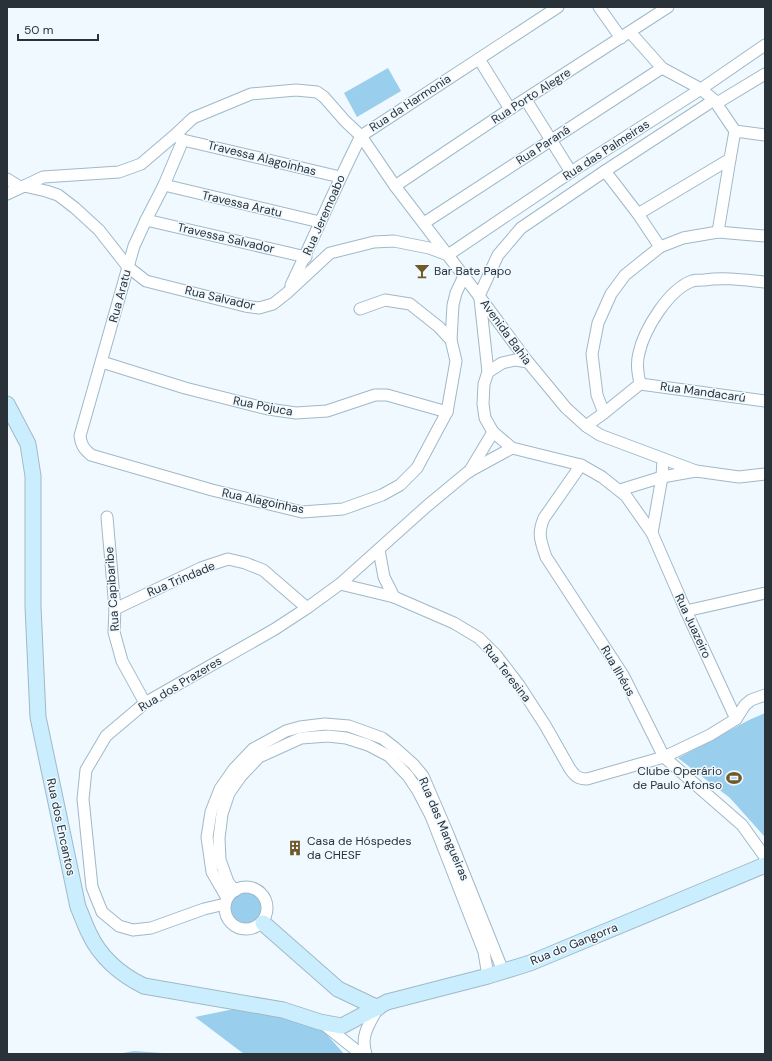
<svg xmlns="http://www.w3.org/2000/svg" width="772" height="1061" font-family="'DM Sans',sans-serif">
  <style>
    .green { fill: #99ceec }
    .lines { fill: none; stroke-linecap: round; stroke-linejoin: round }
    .street-casing { stroke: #a0b9c7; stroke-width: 13 }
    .secondary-casing { stroke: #a0b9c7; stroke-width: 17 }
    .street { stroke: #fff; stroke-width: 11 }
    .secondary { stroke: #cbeeff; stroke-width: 15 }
    .labels { text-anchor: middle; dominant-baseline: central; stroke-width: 3; stroke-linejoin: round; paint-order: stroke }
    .street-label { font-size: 12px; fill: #283238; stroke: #eff9ff }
    .poi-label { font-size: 12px; fill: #283238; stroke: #eff9ff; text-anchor: start }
  </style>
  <rect width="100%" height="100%" fill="#eff9ff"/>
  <g class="green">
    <path d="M388,68L401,91L357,117L344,93Z"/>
    <path d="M765,713V837L730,798L678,758L749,720Z"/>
    <circle cx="246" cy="909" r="19"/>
    <path d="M234,1009L314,1020L344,1054H244L195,1017Z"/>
    <path d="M134,1051L177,1054H117Z"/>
  </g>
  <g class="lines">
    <defs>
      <g id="street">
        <path d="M599,7L621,38"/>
        <path d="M630,32L662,68L701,89L714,100L735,131"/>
        <path d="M479,59L510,109"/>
        <path d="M526,100L571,172"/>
        <path d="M717,103L765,74"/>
        <path d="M735,131L765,135"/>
        <path d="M361,136L558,7"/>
        <path d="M178,137L183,140L213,147L340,177"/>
        <path d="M183,140L164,185L146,220L134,246L80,436C81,445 84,449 91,455L212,490L302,512L343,509L382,495L400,485L417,468L447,412L456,361L451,340L453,305L456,293L464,276"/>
        <path d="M605,171L638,214L660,247"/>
        <path d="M7,179L20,187"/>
        <path d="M164,185L320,222"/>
        <path d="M24,186L43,177L119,172L141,164L175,135L193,118L251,94L296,90L317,92L324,97L345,121L361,136L395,186L479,296L528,362L566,408L586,426L600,435L696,471L739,477L765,474"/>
        <path d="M395,186L510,109L668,7"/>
        <path d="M7,194L24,186L46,191L58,195L75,208L99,230L128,267L146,281L245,306L259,308L273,304L287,293L330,253L374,242L394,241L429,248L448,255L571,172L701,89L765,45"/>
        <path d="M638,214L730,159"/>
        <path d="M146,220L306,257"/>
        <path d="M424,223L662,68"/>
        <path d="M718,232L730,159L735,131"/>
        <path d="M291,285C315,236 336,185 361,136"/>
        <path d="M479,296L498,255L521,228L605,171L714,100"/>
        <path d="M480,299L488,372"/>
        <path d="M360,309L385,300L410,304L439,327L451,340"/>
        <path d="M102,362L185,388L268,409L296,413L327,411L375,395H387L447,412"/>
        <path d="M528,362L515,360L502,363L488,372L484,384L483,404L485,418L493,432L512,448L581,465L602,477L626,496L652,533L686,611L736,719"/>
        <path d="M640,384C638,373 636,364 639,353C644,330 668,290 692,281C695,280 700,280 704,280C725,277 744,280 765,282"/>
        <path d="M640,384L765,401"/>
        <path d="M604,413L640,384"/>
        <path d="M586,426L604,413L597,395L592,354L598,323L611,294L625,275L660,247L683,238L718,232L765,236"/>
        <path d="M581,465L544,518C537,534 541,542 546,557L623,675L664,757L742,825L765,857"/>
        <path d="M469,472L493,432"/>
        <path d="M620,490L662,477L696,471"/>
        <path d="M107,517L115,609L114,632L122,661L145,703"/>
        <path d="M652,533L662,477L663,459"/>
        <path d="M379,550L384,577L394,597"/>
        <path d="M340,584L394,597L454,623L479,638L496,655L519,685L545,725L570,769C575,776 578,779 587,779L664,757L710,735L736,719L745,705L751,700L765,695"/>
        <path d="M115,609L201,568L228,559L245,563L263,570L307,608"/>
        <path d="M686,611L765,593"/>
        <circle cx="246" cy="908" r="21"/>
        <path d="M235,891L228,882L220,860L219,838L222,814L229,793L241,776L259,757L301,738L328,736L346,738L368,745L389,756L408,776L418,791L431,816L484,952L488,976"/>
        <path d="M227,898L212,872L207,837L211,812L220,789L234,769L253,749L286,731L300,727L325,724L349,726L382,738L395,748L413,764L423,776L448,834L503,971"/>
        <path d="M225,904L204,909L151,928L133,930L119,926L102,912L92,887L83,799L86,770L106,736L145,703L275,629L307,608L340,584L427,506L468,472L512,448"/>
        <path d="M322,1023L361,1054"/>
        <path d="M366,1054C360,1036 369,1024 378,1008"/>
      </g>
      <g id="secondary">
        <path d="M7,404L28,444L33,476V606L38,717L78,907C82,916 85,925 89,933C100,957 121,975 144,986L283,1010L320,1022L342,1026L387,1002L488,976L530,963L765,865"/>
        <path d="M263,923L338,989L378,1008"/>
      </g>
    </defs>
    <use href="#street" class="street-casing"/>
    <use href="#secondary" class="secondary-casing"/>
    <use href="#street" class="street"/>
    <use href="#secondary" class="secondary"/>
  </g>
  <defs>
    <symbol id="bar-bare" viewBox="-9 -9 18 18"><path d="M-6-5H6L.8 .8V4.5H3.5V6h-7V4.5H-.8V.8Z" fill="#715a2a" stroke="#eff9ff" stroke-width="2.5" paint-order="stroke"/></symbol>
    <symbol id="stadium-bare" viewBox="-9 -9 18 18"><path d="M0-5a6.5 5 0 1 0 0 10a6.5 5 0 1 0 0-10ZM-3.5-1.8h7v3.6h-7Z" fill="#715a2a" stroke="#eff9ff" stroke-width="2.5" paint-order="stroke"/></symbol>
    <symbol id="building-bare" viewBox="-9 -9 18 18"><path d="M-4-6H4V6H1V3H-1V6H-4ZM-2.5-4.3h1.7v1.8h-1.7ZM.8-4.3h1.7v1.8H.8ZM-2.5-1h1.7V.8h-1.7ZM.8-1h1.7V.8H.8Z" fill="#715a2a" stroke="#eff9ff" stroke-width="2.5" paint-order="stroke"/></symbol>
  </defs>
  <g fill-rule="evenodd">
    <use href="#bar-bare" x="411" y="260" width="22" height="22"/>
    <use href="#stadium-bare" x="723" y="767" width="22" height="22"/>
    <use href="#building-bare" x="284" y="837" width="22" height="22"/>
  </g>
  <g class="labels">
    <g class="street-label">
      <text transform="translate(531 96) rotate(-33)">Rua Porto Alegre</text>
      <text transform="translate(410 103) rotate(-33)">Rua da Harmonia</text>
      <text transform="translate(543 145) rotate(-33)">Rua Paraná</text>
      <text transform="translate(606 150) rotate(-33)">Rua das Palmeiras</text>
      <text transform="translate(262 158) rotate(14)">Travessa Alagoinhas</text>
      <text transform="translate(242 204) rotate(13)">Travessa Aratu</text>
      <text transform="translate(324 215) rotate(-66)">Rua Jeremoabo</text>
      <text transform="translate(226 238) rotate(13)">Travessa Salvador</text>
      <text transform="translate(120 296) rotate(-75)">Rua Aratu</text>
      <text transform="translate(220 298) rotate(13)">Rua Salvador</text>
      <text transform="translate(506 332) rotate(54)">Avenida Bahia</text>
      <text transform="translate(703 392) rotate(8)">Rua Mandacarú</text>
      <text transform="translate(263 406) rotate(11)">Rua Pojuca</text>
      <text transform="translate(263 501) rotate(12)">Rua Alagoinhas</text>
      <text transform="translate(181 579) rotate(-23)">Rua Trindade</text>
      <text transform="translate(112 589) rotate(-94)">Rua Capibaribe</text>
      <text transform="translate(693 626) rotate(65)">Rua Juazeiro</text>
      <text transform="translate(618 671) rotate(60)">Rua Ilhéus</text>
      <text transform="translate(507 673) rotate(52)">Rua Teresina</text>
      <text transform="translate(180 684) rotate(-31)">Rua dos Prazeres</text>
      <text transform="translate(61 827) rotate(78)">Rua dos Encantos</text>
      <text transform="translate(444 829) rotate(67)">Rua das Mangueiras</text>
      <text transform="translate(574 944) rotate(-22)">Rua do Gangorra</text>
    </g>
    <g class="poi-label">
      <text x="434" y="271">Bar Bate Papo</text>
      <text x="722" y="771" text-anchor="end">Clube Operário<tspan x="722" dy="14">de Paulo Afonso</tspan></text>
      <text x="307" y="841">Casa de Hóspedes<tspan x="307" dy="14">da CHESF</tspan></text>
    </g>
  </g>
  <rect width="772" height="1061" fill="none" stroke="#283238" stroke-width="16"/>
  <path d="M18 34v6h80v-6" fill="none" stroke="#283238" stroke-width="2"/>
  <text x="24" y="34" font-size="12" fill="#283238" stroke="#eff9ff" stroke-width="3" paint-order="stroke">50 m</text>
</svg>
